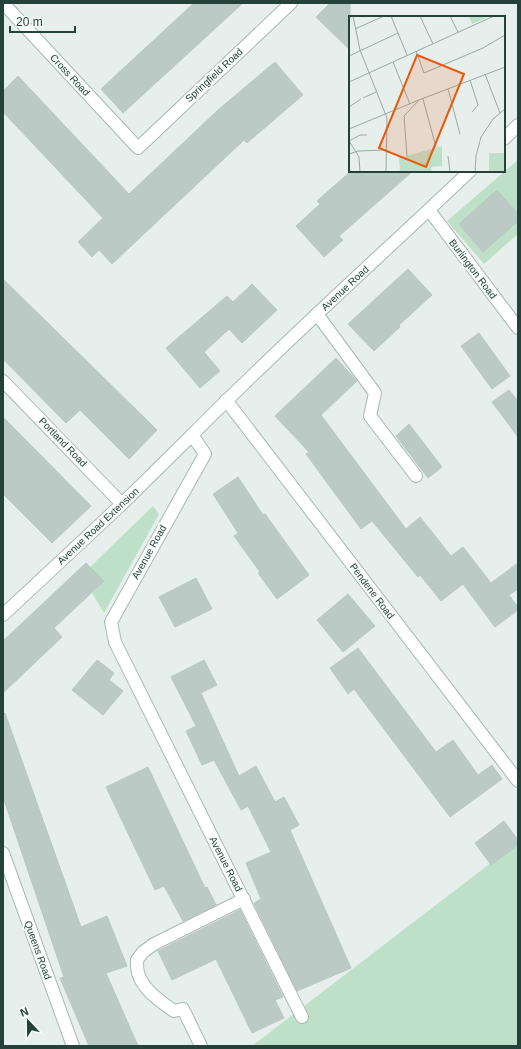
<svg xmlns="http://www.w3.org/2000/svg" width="521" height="1049" font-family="Arial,sans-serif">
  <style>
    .green { fill: #bfe0c8 }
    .building { fill: #bbcac4; stroke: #b8c9c2 }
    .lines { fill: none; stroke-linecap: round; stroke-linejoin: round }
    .service-casing { stroke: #a8b8b2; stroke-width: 14 }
    .minor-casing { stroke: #a8b8b2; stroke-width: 14 }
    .tertiary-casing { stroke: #a8b8b2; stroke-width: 14 }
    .service { stroke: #fff; stroke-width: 12 }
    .minor { stroke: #fff; stroke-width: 12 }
    .tertiary { stroke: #fff; stroke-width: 12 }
    .labels { text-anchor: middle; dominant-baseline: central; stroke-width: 4; stroke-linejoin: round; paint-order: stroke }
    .street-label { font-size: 10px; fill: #24423a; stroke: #f7fbf9 }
    .inset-road { fill: none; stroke: #98aaa4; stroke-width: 1 }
    .view { fill: #e8590c; fill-opacity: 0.15; stroke: #e8590c; stroke-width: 2 }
    .inset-edge { fill: none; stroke: #24423a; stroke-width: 2 }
  </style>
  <rect width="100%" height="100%" fill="#e6efeb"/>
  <g class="green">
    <path d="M518,160V234L484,264L447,221Z"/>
    <path d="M153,506L159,514L104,613L92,593L104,581L90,567Z"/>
    <path d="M518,842V1046H252Z"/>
  </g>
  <g class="building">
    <path d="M194,3H243L123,113L101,89Z"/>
    <path d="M330,3H350V50L316,17Z"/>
    <path d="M275,62L303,95L247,143L244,140L112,264L99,250L92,257L78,242L103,218L3,112V91L18,76L129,194L218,110Z"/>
    <path d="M351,171H413L339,236L343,240L324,257L296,226L320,204L317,201Z"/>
    <path d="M497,190L518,214V221L483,252L459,224Z"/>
    <path d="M408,269L432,295L399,325L400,327L374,351L348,324Z"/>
    <path d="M3,279L157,430L129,459L80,410L66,423L3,359Z"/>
    <path d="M252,284L277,310L242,343L229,329L204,352L220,371L200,388L166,348L227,296L233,302Z"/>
    <path d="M479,333L510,376L492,389L461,346Z"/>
    <path d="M336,358L357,381L321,415L406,529L420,517L451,556L463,547L491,583L518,563V589L509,595L518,607V610L495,627L463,584L441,601L420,575L418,577L372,521L361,529L306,454L309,452L275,416Z"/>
    <path d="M509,390L518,401V437L492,402Z"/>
    <path d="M3,417L91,506L52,543L3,494Z"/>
    <path d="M409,424L442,467L428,478L396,436Z"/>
    <path d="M238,477L263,515L265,514L309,575L277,599L258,573L260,572L234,536L238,533L213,494Z"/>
    <path d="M86,563L104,581L54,628L62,637L3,693V641Z"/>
    <path d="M196,578L212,609L175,627L159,597Z"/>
    <path d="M348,594L375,626L343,652L317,620Z"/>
    <path d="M358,648L436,752L453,740L478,775L492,765L502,779L450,817L354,689L348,694L330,668Z"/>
    <path d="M97,660L114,673L109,680L123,691L103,715L72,690Z"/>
    <path d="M204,660L217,685L201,693L239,776L256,766L275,802L284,797L299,825L290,830L351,968L297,991L254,903L261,899L246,863L271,852L248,806L241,810L214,760L202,765L186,731L196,726L171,677Z"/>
    <path d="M5,713L81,927L107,916L127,966L106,973L138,1046H89L60,978L64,977L3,797V714Z"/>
    <path d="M148,767L205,888L207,887L216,905L183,921L164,886L155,890L106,787Z"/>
    <path d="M504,821L518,840V845L491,865L475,843Z"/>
    <path d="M240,910L283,997L275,1000L284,1018L252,1033L216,959L172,980L158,951Z"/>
  </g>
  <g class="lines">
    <defs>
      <g id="service">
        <path d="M317,314L375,393L370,416L416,476"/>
        <path d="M201,1046L183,1009L174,1011C161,1002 143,990 138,973C137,969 137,965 137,960L143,952L154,944L244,899"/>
      </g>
      <g id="minor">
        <path d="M3,3L138,148L291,3"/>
        <path d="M504,139L518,125"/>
        <path d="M429,210L518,328"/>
        <path d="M3,381L122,504"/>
        <path d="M226,400L518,781"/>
        <path d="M3,615L122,504L192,435"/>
        <path d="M302,1017L115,642L111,622L205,454L192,435C282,344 377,259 470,171"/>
      </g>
      <path id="tertiary" d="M3,853L73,1046"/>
    </defs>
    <use href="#service" class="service-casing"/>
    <use href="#minor" class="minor-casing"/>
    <use href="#tertiary" class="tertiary-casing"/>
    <use href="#service" class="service"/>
    <use href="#minor" class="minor"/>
    <use href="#tertiary" class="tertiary"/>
  </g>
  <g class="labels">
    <g class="street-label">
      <text transform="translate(70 75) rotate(47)">Cross Road</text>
      <text transform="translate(214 75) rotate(-43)">Springfield Road</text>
      <text transform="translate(473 269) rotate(53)">Burlington Road</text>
      <text transform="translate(345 288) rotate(-43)">Avenue Road</text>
      <text transform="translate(63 442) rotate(46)">Portland Road</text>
      <text transform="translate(98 526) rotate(-43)">Avenue Road Extension</text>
      <text transform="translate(149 552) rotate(-61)">Avenue Road</text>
      <text transform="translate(372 591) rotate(53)">Pendene Road</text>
      <text transform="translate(226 864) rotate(63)">Avenue Road</text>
      <text transform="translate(38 950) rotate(70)">Queens Road</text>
    </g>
  </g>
  <g transform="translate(349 16)">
    <rect width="156" height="156" fill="#e6efeb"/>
    <path d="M120,0H141L123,8ZM93,130V150L82,151L83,156H51L50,142ZM140,137H156V156H140Z" fill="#bfe0c8"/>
    <path class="inset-road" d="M4,0L11,34L38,102L37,156M42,0L58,39M71,0L84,28M101,0L109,16M6,13L35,0M67,35L75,57L134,32L156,19M0,40L49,17M44,46L61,88M136,58L151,97M121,64L129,89L123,96M0,66L145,0M99,73L111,118M14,82L27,76M74,83L87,131M0,91L12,83M0,113L70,84M0,125L10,141L11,156M0,125L11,119H18M0,138L9,135L37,134M58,140L55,100L70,84L156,51M99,140L101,156M126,156L127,140L132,121L144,103L156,93"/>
    <path class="view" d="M68,39L115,58L77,151L30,132Z"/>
    <rect width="156" height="156" class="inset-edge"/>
  </g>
  <rect width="521" height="1049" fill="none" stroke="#24423a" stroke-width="8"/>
  <g transform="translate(28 1021) rotate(338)" stroke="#f7fbf9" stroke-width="3" paint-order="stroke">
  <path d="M0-3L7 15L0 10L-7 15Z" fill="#24423a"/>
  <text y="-6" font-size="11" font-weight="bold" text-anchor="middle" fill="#24423a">N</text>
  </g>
  <path d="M10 26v6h65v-6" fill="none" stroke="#24423a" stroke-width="2"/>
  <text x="16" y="26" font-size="12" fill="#24423a" stroke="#f7fbf9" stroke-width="3" paint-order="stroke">20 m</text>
</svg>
